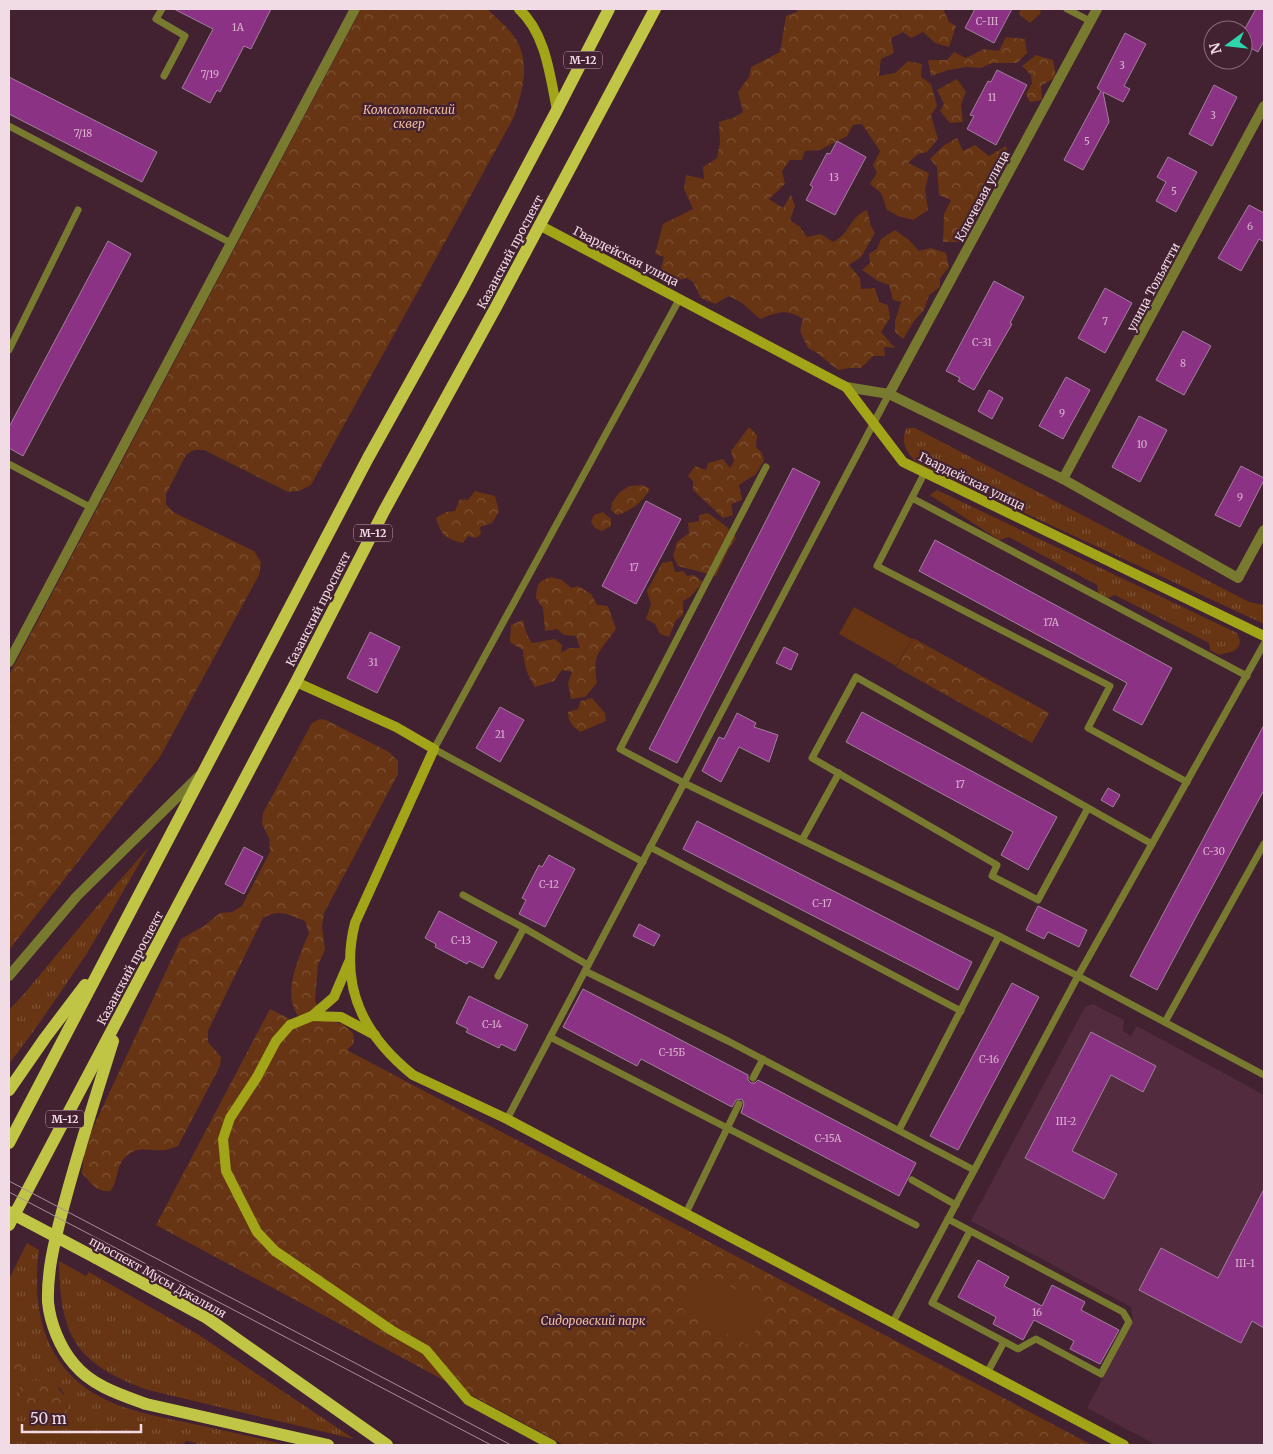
<svg xmlns="http://www.w3.org/2000/svg" width="1273" height="1454" font-family="Merriweather,serif">
  <style>
    .built { fill: #522b3e }
    .grass { fill: url(#grass-tufts); fill-rule: evenodd }
    .forest { fill: url(#forest-crowns) }
    .pitch { fill: #673513 }
    .building { fill: #8c3285; stroke: #a0809b }
    .lines { fill: none; stroke-linecap: round; stroke-linejoin: round }
    .lane { stroke: #787a2f; stroke-width: 7 }
    .street { stroke: #787a2f; stroke-width: 10 }
    .secondary { stroke: #a2a517; stroke-width: 10 }
    .primary { stroke: #c1c545; stroke-width: 12 }
    .tram { stroke: #a88d99; stroke-width: 1 }
    .primary-bridge { stroke: #c1c545; stroke-width: 12 }
    .labels { text-anchor: middle; dominant-baseline: central; stroke-width: 4.5; stroke-linejoin: round; paint-order: stroke }
    .number-label { font-size: 10px; fill: #d8b1cc }
    .shield { fill: #422131; stroke: #bca3ae; stroke-width: 1 }
    .shield-label { font-size: 11px; font-weight: bold; fill: #f1dbe4 }
    .park-label { font-size: 12px; font-style: italic; fill: #f2bc9d; stroke: #422131 }
    .street-label { font-size: 12px; fill: #f1dbe4; stroke: #422131 }
  </style>
  <defs>
    <pattern id="grass-tufts" width="24" height="20" patternUnits="userSpaceOnUse" patternTransform="scale(1.25)"><rect width="24" height="20" fill="#673513"/><path d="M3 7l-1-3M5 7V3M7 7l1-3M15 17l-1-3M17 17v-4M19 17l1-3" fill="none" stroke="#7d5235"/></pattern>
    <pattern id="forest-crowns" width="20" height="18" patternUnits="userSpaceOnUse" patternTransform="scale(1.25)"><rect width="20" height="18" fill="#673513"/><path d="M2 6a3 3 0 1 1 6 0M12 15a3 3 0 1 1 6 0" fill="none" stroke="#7d5235"/></pattern>
  </defs>
  <rect width="100%" height="100%" fill="#422131"/>
  <path class="built" d="M1093,1004L1124,1020L1123,1031L1131,1036L1137,1026L1264,1095V1445H1156L1087,1408L1133,1322L1131,1307L971,1221L1085,1007Z"/>
  <g class="grass">
    <path d="M907,428H915L1249,602L1264,605V624L917,463C907,453 899,441 907,428Z"/>
    <path d="M937,490L1237,633L1240,641L1239,646L1234,651L1219,655L1210,650L1209,643L1115,595L1108,598L1098,593L1097,585L1009,537L999,540L930,495Z"/>
    <path d="M149,847L86,955L38,1025L9,1064V1010L24,994L98,905Z"/>
    <path d="M27,1243L39,1250C30,1317 48,1377 115,1404C139,1413 164,1418 189,1423C222,1430 254,1437 286,1445H197L196,1443L186,1441L183,1445H9V1379C26,1373 25,1352 9,1346V1279ZM59,1387L63,1392L68,1408L43,1431L33,1424L32,1417L29,1411Z"/>
    <path d="M59,1261L86,1276L89,1272L199,1335L354,1439L148,1390C76,1364 60,1337 59,1261Z"/>
  </g>
  <g class="forest">
    <path d="M361,9H487C494,16 503,23 510,31C533,59 523,87 514,117L311,485L299,491L288,492L204,450H194L186,455L166,494V504L173,512L254,551L261,562L259,575L160,757L9,950V675Z"/>
    <path d="M797,9H943L949,22L956,26L949,47L935,43L923,32L911,38L903,32L891,38L894,53L881,59L879,76L895,73L908,61L922,64L921,77L931,84L937,106L931,115L938,139L927,152L918,154L908,163L929,173L925,189L928,210L913,220L898,216L887,210L881,193L870,184L877,173L873,165L880,151L862,124L853,125L847,136L820,150L805,151L802,160H790L782,171L785,184L769,199L783,208L791,195L795,206L790,220L800,227L807,237L821,234L833,242C851,233 849,217 867,210L871,226L875,233L861,257L849,265L860,278L861,289L875,288L879,302L888,305L890,318L881,332L895,348L884,347L885,356H873L861,368H850L838,370L817,353L808,348L800,331L803,319C786,308 778,312 760,319L742,303L729,296L715,304L701,298L693,282L687,278L669,282L660,272L664,257L655,254L663,224L693,209L684,189L686,175L704,179L703,167L717,158L720,143L719,122L733,118L743,112L738,92L749,77L751,67L780,52L786,16L797,12Z"/>
    <path d="M1020,9H1041L1040,14L1030,23L1019,14Z"/>
    <path d="M1006,37L1025,39L1027,53L1017,63H992L981,68L966,67L949,70L931,76L928,60H947L954,52L966,58L984,49L999,51Z"/>
    <path d="M1036,55L1053,60L1056,77L1041,86L1042,100L1030,102L1026,94L1032,83L1031,75L1022,66Z"/>
    <path d="M957,79L966,92L961,105L963,122L950,123L940,111L944,104L937,90Z"/>
    <path d="M957,138L963,151L975,145L989,156L1006,146C1011,162 1005,167 993,177L991,190L978,203V218L965,223L959,242H943L944,214L951,200L939,195L937,167L930,159L943,146Z"/>
    <path d="M895,230L909,240L919,251L931,248L946,253L949,267L940,278V287L929,295L924,310L914,321L903,339L895,332V321L901,302L893,300L889,285L878,281L862,270L870,263L869,254L877,249L881,239Z"/>
    <path d="M749,427L757,435L756,447L762,453L764,461L756,474L739,485L742,500L731,504L733,515L723,518L693,490V481L688,476L695,466L706,470L708,463L723,459L730,468L734,461L731,451Z"/>
    <path d="M643,485L650,489C643,502 631,511 617,515L611,510L612,502L619,493L629,486Z"/>
    <path d="M475,491L495,496L499,511L492,523L480,527L481,534L476,538L468,536L463,543C445,539 441,535 436,518L446,512L455,511L460,499L468,500Z"/>
    <path d="M603,512L611,519V526L602,531L595,528L591,522L594,515Z"/>
    <path d="M708,513L727,527L736,538L728,550L716,576L678,566L673,556L677,542L689,533L688,523L699,521V515Z"/>
    <path d="M672,561L675,572L683,571L687,576L694,575L703,582L690,597L683,601V615L676,620L669,637L660,634L655,624L646,619L651,604L647,591L662,563Z"/>
    <path d="M551,577L562,580L571,588L578,586L591,594L597,605L608,606L616,629C600,652 592,652 597,683L585,697L571,699L568,683L572,672L562,670L554,681L535,687C527,675 524,665 523,650L510,642L511,625L523,620L527,635L532,643L555,639L562,645L561,653L569,648H580L576,636L564,635L557,629L545,631L543,608L536,598C537,585 538,581 551,577Z"/>
    <path d="M913,638L1049,713L1032,743L896,667Z"/>
    <path d="M592,698L605,713L606,721L580,732C573,726 568,722 568,712L578,709L581,701Z"/>
    <path d="M320,719L326,720L389,752L398,761V774L324,913L322,926L325,950L318,965L315,1001L321,1014L330,1021L343,1024L353,1033L354,1043L347,1050L1092,1445H564L156,1225L270,1009L304,1026C300,1020 295,1012 293,1005C286,986 301,951 309,933L305,921C289,915 279,908 263,918L208,1031V1042L221,1057L220,1066L178,1146C174,1147 170,1149 166,1150C147,1152 136,1143 122,1161C116,1170 118,1182 110,1191C97,1193 90,1182 82,1173L85,1145L181,939L204,926L220,913L232,912L242,906L270,852L269,838L262,824L263,813L312,723Z"/>
    <path d="M9,1346C26,1351 27,1374 9,1379Z"/>
    <path d="M34,1380C61,1381 73,1400 65,1425L57,1428L50,1426L43,1431L38,1432C31,1422 32,1413 22,1406L19,1388Z"/>
  </g>
  <g class="pitch">
    <path d="M854,607L912,639L896,666L839,634Z"/>
    <path d="M703,1272L768,1307L748,1345L683,1310Z"/>
  </g>
  <g class="building">
    <path d="M174,9H271L251,49L244,46L220,92L217,90L210,103L182,88L213,29Z"/>
    <path d="M975,9H1012L994,43L965,28Z"/>
    <path d="M1256,9H1264V41L1258,52L1243,44V32Z"/>
    <path d="M1125,33L1146,44L1124,86L1130,89L1123,102L1103,92L1109,122L1083,170L1064,160L1101,91L1097,88Z"/>
    <path d="M997,70L1027,85L996,145L967,129L974,116L970,115L988,81L991,82Z"/>
    <path d="M9,77L157,152L142,182L9,114Z"/>
    <path d="M1214,85L1237,97L1212,146L1189,134Z"/>
    <path d="M837,141L866,157L835,215L806,200L813,187L810,185L827,153L830,154Z"/>
    <path d="M1168,157L1197,172L1176,212L1156,201L1166,182L1157,177Z"/>
    <path d="M1249,205L1264,213V242L1259,239L1241,271L1218,258Z"/>
    <path d="M108,241L131,254L23,456L9,448V427Z"/>
    <path d="M994,281L1024,297L1010,323L1012,324L974,390L958,381L960,378L946,371Z"/>
    <path d="M1105,288L1132,303L1105,353L1078,338Z"/>
    <path d="M1183,331L1211,346L1184,395L1156,380Z"/>
    <path d="M1066,377L1090,390L1063,439L1039,426Z"/>
    <path d="M989,390L1003,398L992,419L978,411Z"/>
    <path d="M1139,416L1167,430L1140,482L1112,467Z"/>
    <path d="M1241,466L1264,478V480L1240,527L1215,515Z"/>
    <path d="M793,468L820,482L677,763L649,749Z"/>
    <path d="M646,501L681,519L636,604L602,586Z"/>
    <path d="M935,540L1172,668L1142,725L1113,710L1127,683L919,571Z"/>
    <path d="M370,632L400,647L377,693L347,678Z"/>
    <path d="M784,647L798,654L791,670L776,663Z"/>
    <path d="M500,707L524,720L500,762L476,748Z"/>
    <path d="M862,712L1057,817L1028,870L1001,855L1013,832L846,742Z"/>
    <path d="M737,713L756,723L754,727L778,735L769,762L739,747L721,782L702,771L719,737L724,739Z"/>
    <path d="M1264,725V790L1157,990L1130,976Z"/>
    <path d="M1108,788L1120,795L1113,807L1101,800Z"/>
    <path d="M697,821L972,962L958,990L683,849Z"/>
    <path d="M244,847L263,857L244,894L225,884Z"/>
    <path d="M549,855L575,869L545,927L519,914L526,900L522,898L539,865L542,867Z"/>
    <path d="M1038,906L1087,930L1079,947L1048,932L1044,939L1026,930Z"/>
    <path d="M439,911L497,942L483,968L469,961L467,964L435,947L436,944L425,938Z"/>
    <path d="M639,924L660,935L654,946L633,936Z"/>
    <path d="M1012,983L1039,997L958,1150L930,1136Z"/>
    <path d="M583,989L748,1075V1080L751,1083H755L758,1080L916,1163L899,1196L741,1113L744,1104L742,1099L736,1100L732,1107L641,1059L637,1066L563,1027Z"/>
    <path d="M469,996L528,1025L515,1051L501,1044L499,1048L466,1032L468,1029L456,1023Z"/>
    <path d="M1091,1032L1156,1066L1143,1092L1111,1075L1072,1151L1117,1174L1104,1199L1025,1158Z"/>
    <path d="M1264,1189V1328L1252,1321L1241,1343L1139,1290L1161,1248L1218,1278Z"/>
    <path d="M978,1260L1009,1277L1004,1286L1042,1306L1052,1285L1085,1302L1081,1310L1119,1330L1100,1364L1070,1349L1074,1341L1034,1320L1023,1340L993,1324L996,1317L958,1297Z"/>
  </g>
  <g class="lines">
    <g class="lane">
      <path d="M162,9L156,19L185,36L164,76"/>
      <path d="M1067,9L1090,21"/>
      <path d="M9,126L231,243"/>
      <path d="M9,350L78,210"/>
      <path d="M9,464L90,507"/>
      <path d="M766,467L620,749L684,783L999,936L1078,976L1264,1075"/>
      <path d="M925,472L877,566L1110,686L1088,728L1187,782"/>
      <path d="M912,498L1247,676"/>
      <path d="M1088,808L1038,900L992,876L997,865L812,758L856,677L1152,844"/>
      <path d="M802,840L839,773"/>
      <path d="M650,847L961,1011"/>
      <path d="M643,862L434,749L680,298"/>
      <path d="M463,895L524,928"/>
      <path d="M585,971L728,1041L974,1170"/>
      <path d="M498,976L524,928L588,965"/>
      <path d="M1165,1022L1264,844"/>
      <path d="M550,1037L916,1225"/>
      <path d="M753,1078L763,1059"/>
      <path d="M507,1119L889,394"/>
      <path d="M899,1130L999,936"/>
      <path d="M912,1180L956,1205"/>
      <path d="M686,1213L739,1104"/>
      <path d="M948,1219L1123,1312L1129,1322L1101,1374L1036,1339L1018,1349L932,1303L970,1231"/>
      <path d="M893,1322L1078,976L1264,644"/>
      <path d="M987,1373L1004,1342"/>
    </g>
    <g class="street">
      <path d="M846,387L889,394L1063,479L1238,578L1264,530"/>
      <path d="M889,394L1097,9"/>
      <path d="M1063,479L1264,106"/>
      <path d="M9,662L355,9"/>
      <path d="M9,976L77,896L199,776"/>
    </g>
    <g class="secondary">
      <path d="M519,9C546,34 550,76 557,110"/>
      <path d="M539,225L846,387L903,462L1264,636"/>
      <path d="M296,682L396,727L434,749L355,923C339,986 363,1035 413,1075L507,1119L1124,1445"/>
      <path d="M349,962L334,997L312,1016L290,1025L276,1041L257,1077L230,1118L223,1139L226,1171L257,1232L275,1251L391,1330L426,1350L468,1400L552,1445"/>
      <path d="M312,1016L341,1017L375,1035"/>
    </g>
    <g class="primary">
      <path d="M113,1041C95,1099 76,1157 61,1216C54,1244 47,1272 48,1302C50,1323 60,1348 74,1364C92,1386 121,1395 146,1404L328,1445"/>
      <path d="M9,1090L45,1038L85,985"/>
      <path d="M9,1143L368,458L462,289L557,110L609,9"/>
      <path d="M9,1225L296,682L384,511L496,307L655,9"/>
      <path d="M96,1258L207,1318L387,1445"/>
    </g>
    <g class="tram">
      <path d="M9,1181L511,1445"/>
      <path d="M9,1192L491,1445"/>
    </g>
    <path class="primary-bridge" d="M9,1212L96,1258"/>
  </g>
  <g class="labels">
    <g class="number-label">
      <text x="987" y="21">С-III</text>
      <text x="238" y="27">1А</text>
      <text x="1122" y="65">3</text>
      <text x="210" y="74">7/19</text>
      <text x="992" y="97">11</text>
      <text x="1213" y="115">3</text>
      <text x="83" y="133">7/18</text>
      <text x="1087" y="141">5</text>
      <text x="834" y="177">13</text>
      <text x="1174" y="191">5</text>
      <text x="1250" y="226">6</text>
      <text x="1105" y="321">7</text>
      <text x="982" y="342">С-31</text>
      <text x="1183" y="363">8</text>
      <text x="1062" y="413">9</text>
      <text x="1142" y="444">10</text>
      <text x="1240" y="497">9</text>
      <text x="634" y="567">17</text>
      <text x="1051" y="622">17А</text>
      <text x="373" y="662">31</text>
      <text x="500" y="734">21</text>
      <text x="960" y="784">17</text>
      <text x="1214" y="851">С-30</text>
      <text x="549" y="884">С-12</text>
      <text x="822" y="903">С-17</text>
      <text x="461" y="940">С-13</text>
      <text x="492" y="1024">С-14</text>
      <text x="672" y="1052">С-15Б</text>
      <text x="989" y="1059">С-16</text>
      <text x="1066" y="1121">III-2</text>
      <text x="828" y="1138">С-15А</text>
      <text x="1245" y="1263">III-1</text>
      <text x="1037" y="1312">16</text>
    </g>
    <g class="shield">
      <rect x="564" y="51.5" width="38" height="17" rx="4"/>
      <rect x="354" y="524.5" width="38" height="17" rx="4"/>
      <rect x="46" y="1110.5" width="38" height="17" rx="4"/>
    </g>
    <g class="shield-label">
      <text x="583" y="60">М-12</text>
      <text x="373" y="533">М-12</text>
      <text x="65" y="1119">М-12</text>
    </g>
    <g class="park-label">
      <text x="409" y="109">Комсомольский<tspan x="409" dy="14">сквер</tspan></text>
      <text x="593" y="1320">Сидоровский парк</text>
    </g>
    <g class="street-label">
      <text transform="translate(982 196) rotate(-62)">Ключевая улица</text>
      <text transform="translate(510 252) rotate(-62)">Казанский проспект</text>
      <text transform="translate(626 256) rotate(27)">Гвардейская улица</text>
      <text transform="translate(1153 287) rotate(-62)">улица Тольятти</text>
      <text transform="translate(972 481) rotate(26)">Гвардейская улица</text>
      <text transform="translate(318 609) rotate(-63)">Казанский проспект</text>
      <text transform="translate(130 968) rotate(-62)">Казанский проспект</text>
      <text transform="translate(158 1277) rotate(29)">проспект Мусы Джалиля</text>
    </g>
  </g>
  <rect width="1273" height="1454" fill="none" stroke="#f1dbe4" stroke-width="20"/>
  <g transform="translate(1228 45) rotate(255)"><circle r="24" fill="#422131" stroke="#886b79"/>
  <path d="M0-4L9 19L0 12L-9 19Z" fill="#2cd5ab"/>
  <text y="-8" font-size="14" font-weight="bold" text-anchor="middle" fill="#f1dbe4">N</text>
  </g>
  <path d="M22 1424v8h119v-8" fill="none" stroke="#f1dbe4" stroke-width="2.5"/>
  <text x="30" y="1424" font-size="15" fill="#f1dbe4" stroke="#422131" stroke-width="4" paint-order="stroke">50 m</text>
</svg>
